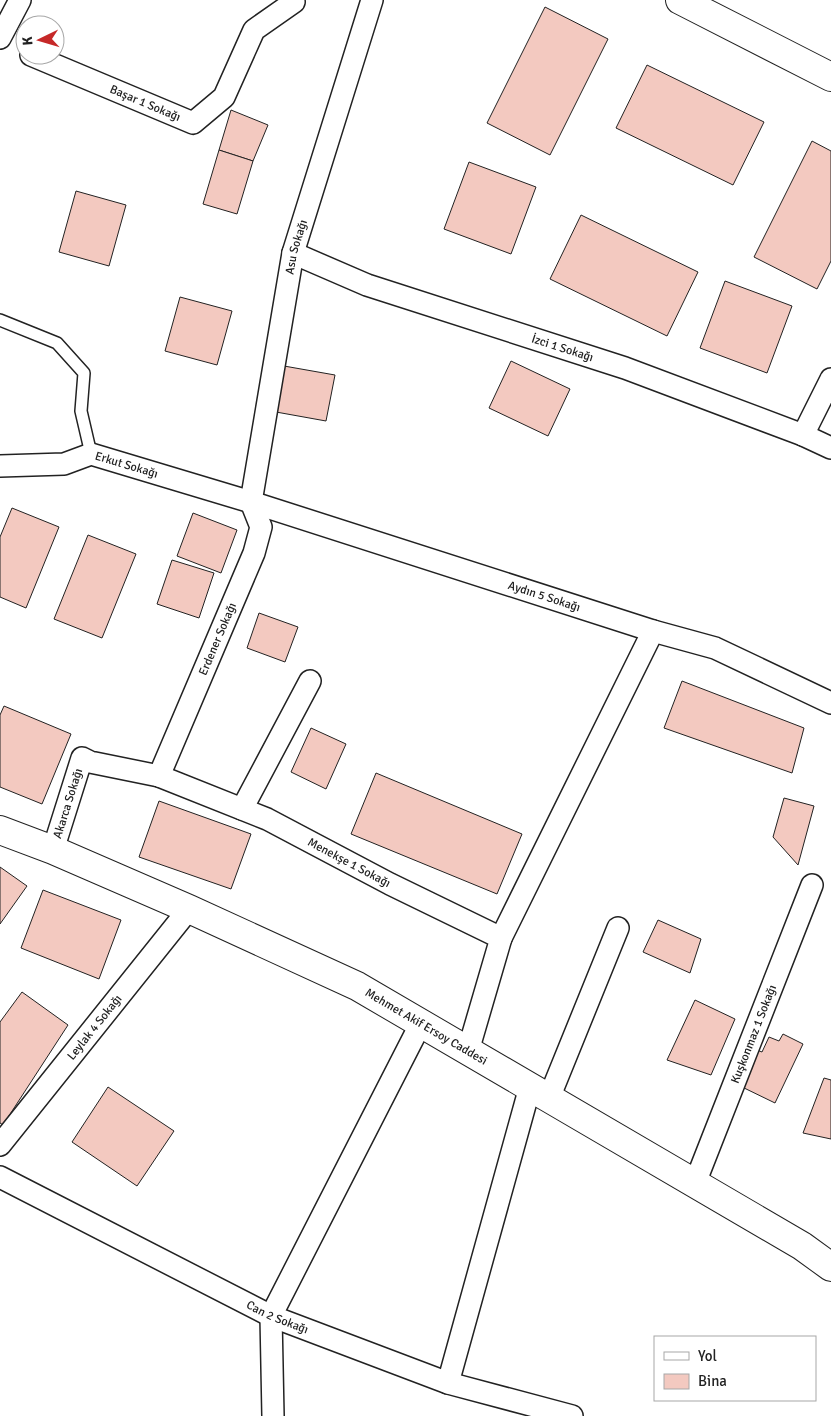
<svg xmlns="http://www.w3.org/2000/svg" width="831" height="1416" font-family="Signika,sans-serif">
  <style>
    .building { fill: #f3c9c0; stroke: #222 }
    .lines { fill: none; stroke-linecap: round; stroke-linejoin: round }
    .service-casing { stroke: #222; stroke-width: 14 }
    .minor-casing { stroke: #222; stroke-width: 24 }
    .tertiary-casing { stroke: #222; stroke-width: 30 }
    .service { stroke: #fff; stroke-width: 11 }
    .minor { stroke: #fff; stroke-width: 21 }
    .tertiary { stroke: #fff; stroke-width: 28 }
    .labels { text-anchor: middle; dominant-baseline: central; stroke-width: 4; stroke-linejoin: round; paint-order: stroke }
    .street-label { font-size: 12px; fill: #222; stroke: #fff }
  </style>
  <rect width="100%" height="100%" fill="#fff"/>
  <g class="building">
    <path d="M545,7L608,39L550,155L487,123Z"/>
    <path d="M647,65L764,122L733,185L616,128Z"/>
    <path d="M231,110L268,125L253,161L219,150Z"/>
    <path d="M812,141L831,151V261L817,289L754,257Z"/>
    <path d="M219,150L253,161L237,214L203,204Z"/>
    <path d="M469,162L536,187L511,254L444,229Z"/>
    <path d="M76,191L126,205L109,266L59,252Z"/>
    <path d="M581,215L698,272L667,336L550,279Z"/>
    <path d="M725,281L792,306L767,373L700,348Z"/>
    <path d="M180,297L232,311L217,365L165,351Z"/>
    <path d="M511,361L570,389L548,436L489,408Z"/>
    <path d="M284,366L335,375L326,421L276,412Z"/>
    <path d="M12,508L59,527L26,608L0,597V537Z"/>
    <path d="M193,513L237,530L221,573L177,556Z"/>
    <path d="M88,535L136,554L102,638L54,619Z"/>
    <path d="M172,560L214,573L199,618L157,604Z"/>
    <path d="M259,613L298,627L285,662L247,648Z"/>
    <path d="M682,681L804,728L792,773L664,728Z"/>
    <path d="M4,706L71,734L42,804L0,787V715Z"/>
    <path d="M311,728L346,744L326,789L291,772Z"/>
    <path d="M376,773L522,834L497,894L351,834Z"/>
    <path d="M784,798L814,806L798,865L773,837Z"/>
    <path d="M159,801L251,834L231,889L139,857Z"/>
    <path d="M0,867L27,886L0,924Z"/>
    <path d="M43,890L121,920L99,979L21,948Z"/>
    <path d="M658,920L701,939L690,973L643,952Z"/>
    <path d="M22,992L68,1025L3,1125L0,1123V1022Z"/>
    <path d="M695,1000L735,1019L711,1075L667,1060Z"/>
    <path d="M783,1034L803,1044L775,1103L740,1086L757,1050L762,1052L769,1037L779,1041Z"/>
    <path d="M824,1078L831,1080V1139L803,1133Z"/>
    <path d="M108,1087L174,1131L137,1186L72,1142Z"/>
  </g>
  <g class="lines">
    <defs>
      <path id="service" d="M0,320L57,343L84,373L81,411L91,454"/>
      <g id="minor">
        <path d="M0,38L20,0"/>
        <path id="s1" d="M31,55L193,123L224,97L254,30L294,2"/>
        <path id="s2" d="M293,253L367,285L625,368L803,435L831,448"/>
        <path d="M803,435L831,379"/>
        <path id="s3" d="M0,466L64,464L91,454L251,502L653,631L715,648L831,703"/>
        <path id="s4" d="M251,502L293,253L372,0"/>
        <path id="s5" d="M159,776L254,553L261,527L251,502"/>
        <path d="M242,809L310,681"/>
        <path id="s6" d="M53,850L82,758L90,762L159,776L267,819L390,884L501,938L468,1051"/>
        <path d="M501,938L653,631"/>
        <path d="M549,1098L618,928"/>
        <path id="s7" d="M0,1145L189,909"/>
        <path id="s8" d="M0,1177L271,1316L448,1383L572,1416"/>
        <path id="s9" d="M695,1183L812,885"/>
        <path d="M448,1383L530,1087"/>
        <path d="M273,1416L271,1316L421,1023"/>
      </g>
      <g id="tertiary">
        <path d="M680,0L831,77"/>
        <path id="s10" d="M0,830L53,850L189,909L357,986L802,1246L831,1267"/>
      </g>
    </defs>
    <use href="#service" class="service-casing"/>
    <use href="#minor" class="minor-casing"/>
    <use href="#tertiary" class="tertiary-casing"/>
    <use href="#service" class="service"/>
    <use href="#minor" class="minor"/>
    <use href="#tertiary" class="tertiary"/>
  </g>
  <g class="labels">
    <g class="street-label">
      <text stroke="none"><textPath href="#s1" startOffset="124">Başar 1 Sokağı</textPath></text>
      <text stroke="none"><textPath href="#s4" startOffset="259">Asu Sokağı</textPath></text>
      <text stroke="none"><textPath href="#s2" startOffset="286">İzci 1 Sokağı</textPath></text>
      <text stroke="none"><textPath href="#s3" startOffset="130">Erkut Sokağı</textPath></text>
      <text stroke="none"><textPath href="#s3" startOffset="568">Aydın 5 Sokağı</textPath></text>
      <text stroke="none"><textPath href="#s5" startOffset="149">Erdener Sokağı</textPath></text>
      <text stroke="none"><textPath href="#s6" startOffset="49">Akarca Sokağı</textPath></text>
      <text stroke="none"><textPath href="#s6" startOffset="385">Menekşe 1 Sokağı</textPath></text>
      <text stroke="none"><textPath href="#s7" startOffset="151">Leylak 4 Sokağı</textPath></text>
      <text stroke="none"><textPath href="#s10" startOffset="470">Mehmet Akif Ersoy Caddesi</textPath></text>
      <text stroke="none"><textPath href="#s9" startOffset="160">Kuşkonmaz 1 Sokağı</textPath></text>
      <text stroke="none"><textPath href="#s8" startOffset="311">Can 2 Sokağı</textPath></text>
    </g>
  </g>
  <rect x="654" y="1336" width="162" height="65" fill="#ffffff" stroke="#a7a7a7"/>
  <rect x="664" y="1352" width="25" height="8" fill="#ffffff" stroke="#a7a7a7"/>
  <text x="698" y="1361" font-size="15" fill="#222222">Yol</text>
  <rect x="664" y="1374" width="25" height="15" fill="#f3c9c0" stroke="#a7a7a7"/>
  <text x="698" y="1386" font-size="15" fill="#222222">Bina</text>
  <g transform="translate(40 40) rotate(265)"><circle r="24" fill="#ffffff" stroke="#a7a7a7"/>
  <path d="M0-4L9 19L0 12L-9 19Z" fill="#c62828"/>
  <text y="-8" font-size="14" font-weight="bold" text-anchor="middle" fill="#222222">K</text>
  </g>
</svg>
